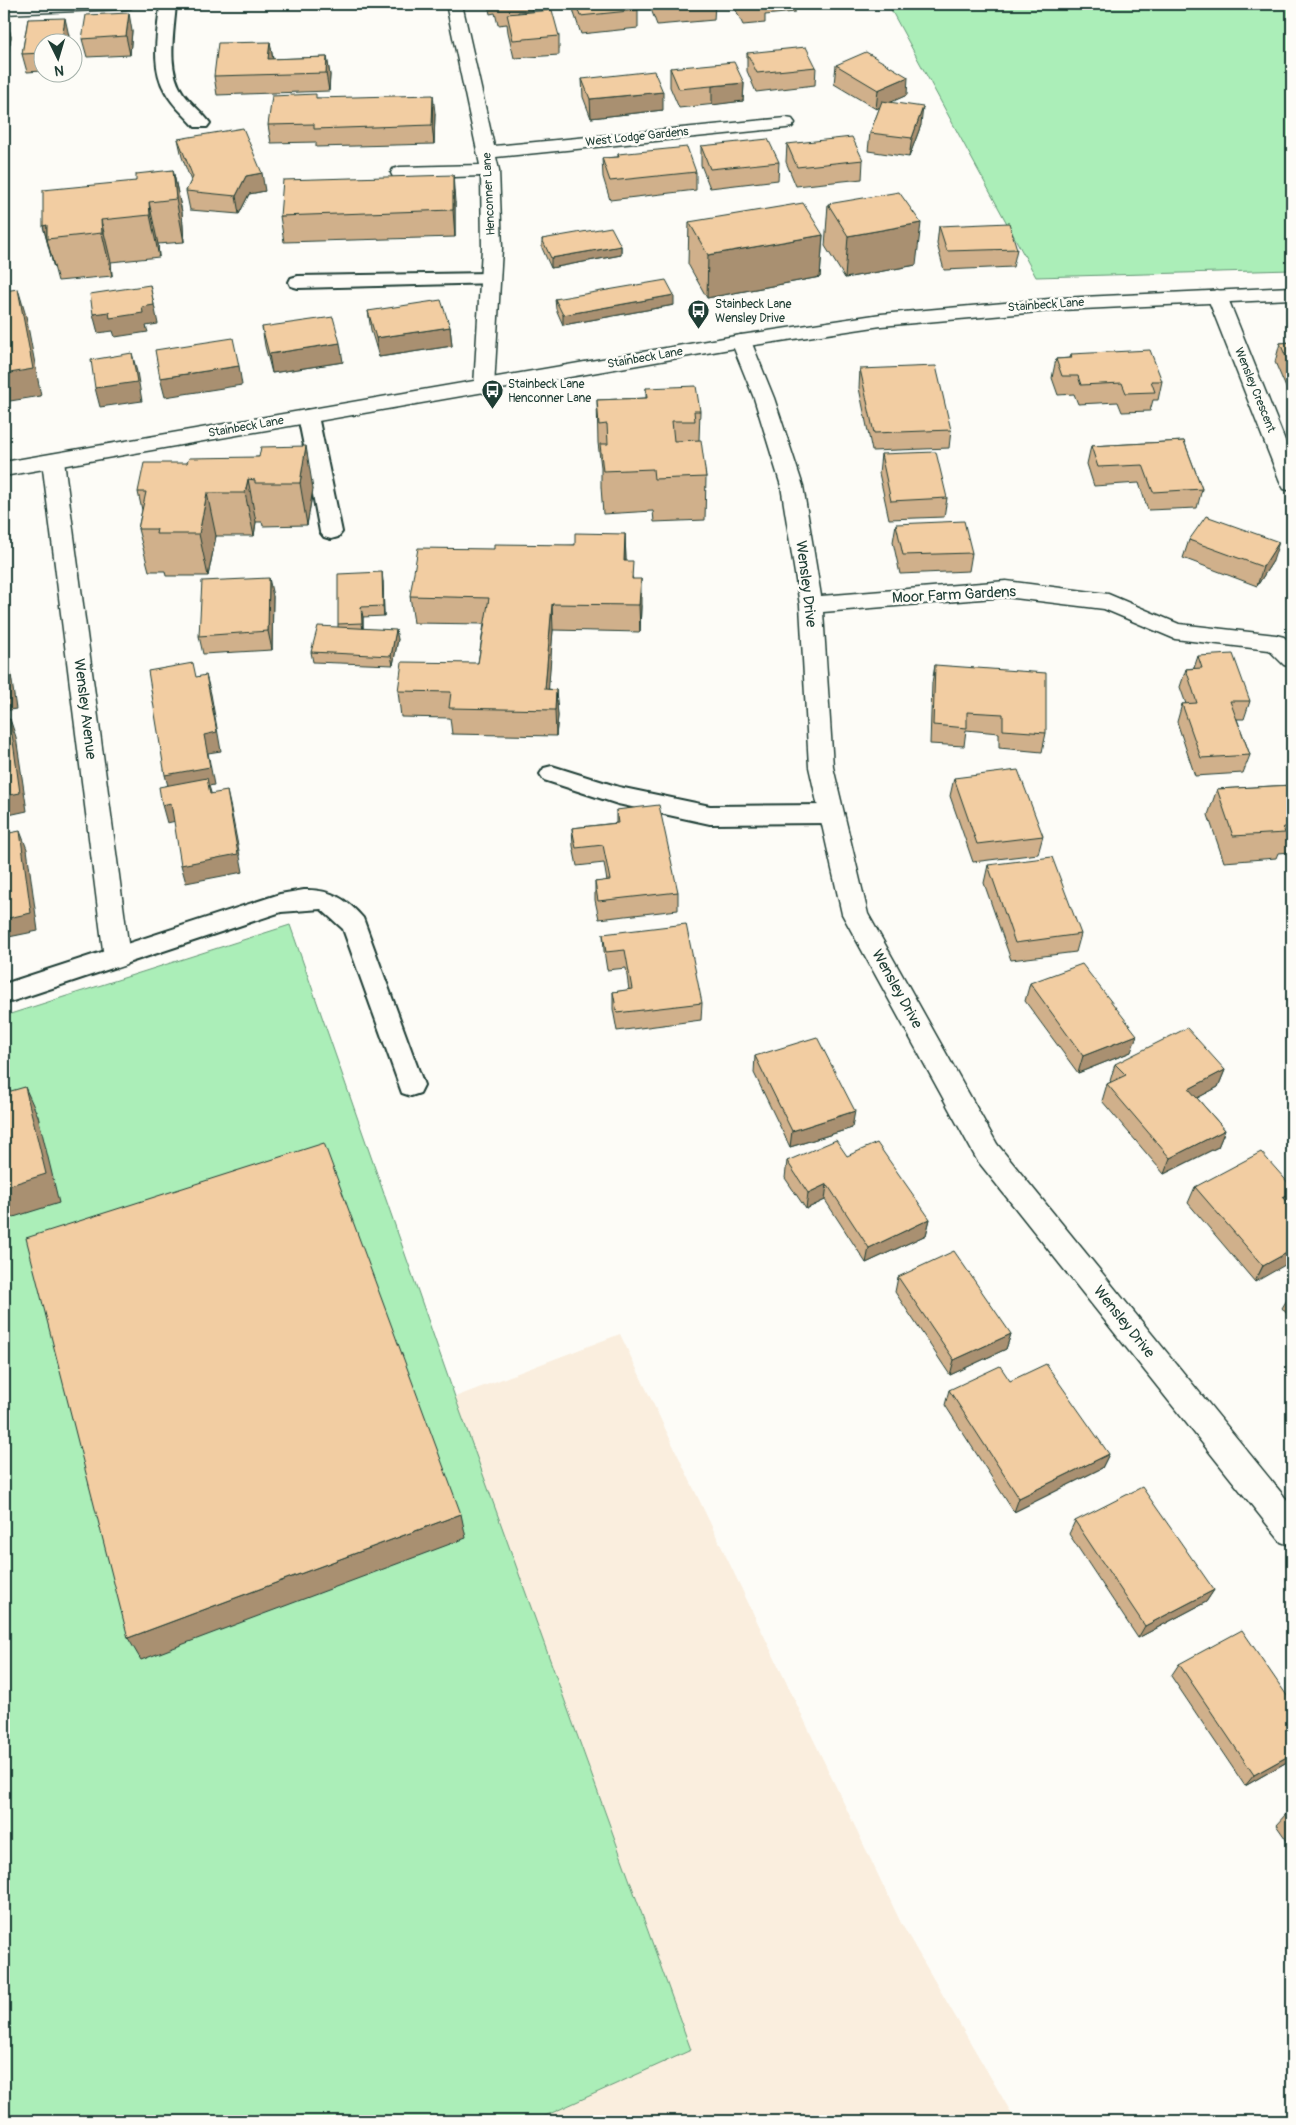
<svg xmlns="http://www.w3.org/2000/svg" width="1296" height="2125" font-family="Pangolin,sans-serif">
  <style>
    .built { fill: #faeede }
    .green { fill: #abeeb8; stroke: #659676 }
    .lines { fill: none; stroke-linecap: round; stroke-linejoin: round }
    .service-casing { stroke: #1f3d34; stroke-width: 4 }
    .minor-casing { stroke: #1f3d34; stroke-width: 3 }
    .tertiary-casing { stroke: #1f3d34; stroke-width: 3 }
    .service { fill: #fdfcf7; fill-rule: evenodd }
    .minor { fill: #fdfcf7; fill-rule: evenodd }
    .tertiary { fill: #fdfcf7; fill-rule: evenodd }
    .wall { fill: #d0b08b; stroke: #1f3d34 }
    .shaded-wall { fill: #a99071; stroke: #1f3d34 }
    .building { fill: #f2cda2; stroke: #1f3d34 }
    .labels { text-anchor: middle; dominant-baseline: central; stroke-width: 5; stroke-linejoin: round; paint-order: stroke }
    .far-street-label { font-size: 12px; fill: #1f3d34; stroke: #fdfcf7 }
    .far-poi-label { font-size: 12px; fill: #1f3d34; stroke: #fdfcf7; text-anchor: start }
    .street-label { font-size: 15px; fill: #1f3d34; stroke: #fdfcf7 }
  </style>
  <rect width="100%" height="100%" fill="#fdfcf7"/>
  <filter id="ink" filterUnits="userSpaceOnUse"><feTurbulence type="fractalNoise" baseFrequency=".02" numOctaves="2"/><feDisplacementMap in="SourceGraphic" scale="10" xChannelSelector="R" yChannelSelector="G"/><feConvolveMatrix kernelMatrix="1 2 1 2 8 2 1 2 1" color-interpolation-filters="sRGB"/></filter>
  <g filter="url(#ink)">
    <path class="built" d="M620,1334L901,1923L1016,2121H534L691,2050L455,1397Z"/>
    <g class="green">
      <path d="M942,4H1292V270L1036,277L889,6Z"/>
      <path d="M290,925L455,1397L691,2050L534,2121H4V1016Z"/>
    </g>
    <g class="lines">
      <defs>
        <g id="service">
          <path d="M160,4H176C174,32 166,69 183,93C191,104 202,112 210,123L207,127H195C185,115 172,105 165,91C150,65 158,32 160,4Z"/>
          <path d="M490,273L497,275L499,279L497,283L298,288L291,286L289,282L291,278L298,276Z"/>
          <path d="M308,410L315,412L318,416L342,532L338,537L331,539L324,537L320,532L309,473L275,480L268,478L265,473L268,468L307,461L298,416L301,412Z"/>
          <path d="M552,766L619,787L710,806L832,805L840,808L844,814L840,820L832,823L710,824L618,804L544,780L540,774L544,768Z"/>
          <path d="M304,890C330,889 347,899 363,918L424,1085L420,1093L411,1096L402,1093L343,929L321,909L281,912L4,1004V984L280,894Z"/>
        </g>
        <g id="minor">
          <path d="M4,4H133L131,8L125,9L4,14Z"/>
          <path d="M446,4H462L494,146L786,118L792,119L795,123L792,127L786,128L496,157L499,170L502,248L494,387L491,391L484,393L477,391L474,387L482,248L481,176L400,179L393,177L391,173L393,169L400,167L480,165Z"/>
          <path d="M1217,290L1224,292L1227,296L1292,458V491L1284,489L1281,484L1207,296L1210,292Z"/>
          <path d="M741,335L748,337L751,341L774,398L803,486L821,596L1006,581L1108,594L1179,624L1276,635L1284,637L1292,645V667L1284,665L1269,650L1175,639L1104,609L1006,597L823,612L833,767L868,914L997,1144L1292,1506V1546L1281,1542L977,1160L842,914L809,767L800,605L781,486L754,398L731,341L734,337Z"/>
          <path d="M53,454L61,456L64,461L130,958L126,965L117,968L108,965L104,958L42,461L45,456Z"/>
        </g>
        <path id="tertiary" d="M1292,287V299L1061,310L881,326L741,347L4,476V462L741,335L881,314L1061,298Z"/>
      </defs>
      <use href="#service" class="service-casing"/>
      <use href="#minor" class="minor-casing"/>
      <use href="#tertiary" class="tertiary-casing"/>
      <use href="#service" class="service"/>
      <use href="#minor" class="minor"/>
      <use href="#tertiary" class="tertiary"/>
    </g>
    <g class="wall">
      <path d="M488,4H531L532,11L518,12V13L559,36V55L514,58L508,32L507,24L498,25L495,13L490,14Z"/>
      <path d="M573,4H636L638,10V28L581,34L574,13Z"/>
      <path d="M649,4H715L714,20L657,25Z"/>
      <path d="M733,4H796L795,12L765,15V23L743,25Z"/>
      <path d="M817,4H876L819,9Z"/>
      <path d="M4,19H7L11,37L6,66H4Z"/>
      <path d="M28,19L69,36L68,42H42V71L27,72L22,54Z"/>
      <path d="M132,31L130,55L87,57L82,39Z"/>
      <path d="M270,42L273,59L327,57L330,75L329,91L217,95L214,76Z"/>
      <path d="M747,53L816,67L815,85L756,92L747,71Z"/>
      <path d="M836,65L907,95L890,102L921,125L909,157L868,151L870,133L880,107L876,109L834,84Z"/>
      <path d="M670,68L744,83L743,101L679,108L670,87Z"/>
      <path d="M582,79L663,110L591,118L583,97Z"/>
      <path d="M317,98L435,113L434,144L316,147V142L271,143L268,125Z"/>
      <path d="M178,139L265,191L249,194L239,214L190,210L186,191L191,181L182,157Z"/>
      <path d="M787,144L863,160L862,179L796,186L786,162Z"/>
      <path d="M701,146L779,162L778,180L710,188L701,165Z"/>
      <path d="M618,154L696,172V190L610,200L603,177L602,158L618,157Z"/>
      <path d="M173,170L182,212L184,242L158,244L159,257L111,262L112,276L58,281L43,226L136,181Z"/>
      <path d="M455,202V237L284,242L280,216Z"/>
      <path d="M828,204L916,265L845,278L825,246Z"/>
      <path d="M689,222L823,235L820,277L707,298L688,264Z"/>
      <path d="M939,226L1017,249L1013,267L944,270L937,244Z"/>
      <path d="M542,239L621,246V255L551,268L542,248Z"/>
      <path d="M555,299L674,305L563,325L556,309Z"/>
      <path d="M368,311L450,327L452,346L379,357L371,330Z"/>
      <path d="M262,327L343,362L272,373L265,346Z"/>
      <path d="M1292,342V390H1287L1275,362L1280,343Z"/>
      <path d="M1071,354L1162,381L1158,400H1153L1150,411L1122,412L1118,402L1078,404L1074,394L1058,395L1052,378L1056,359L1070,358Z"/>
      <path d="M860,369L951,430L949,448L872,451L859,388Z"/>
      <path d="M646,388L700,411L699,440L706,477L705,520L654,522L653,511L603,514L601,487V467L598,443L597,400L646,398Z"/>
      <path d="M1184,441L1202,489L1197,508L1148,510L1139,483L1094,486L1087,464L1091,446Z"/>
      <path d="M881,454L947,498L944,517L889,519L879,473Z"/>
      <path d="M259,457L313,489L307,525L263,526L262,522H256L254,536H216L208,576H166L165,571H149L138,529L142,510L138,492L187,463Z"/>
      <path d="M896,524L972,553L969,571L900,574L893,542Z"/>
      <path d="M625,534L626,561L633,579L641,606L640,632L553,630L548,689L556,690L558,716L556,736L452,734L450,718L401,717L398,691L478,663L484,624L414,623L410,596L494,549L575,545Z"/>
      <path d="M1189,540L1273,561L1257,586L1183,558Z"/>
      <path d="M383,581L384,616L363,617V628L398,639L393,665L313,662L311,652L338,627V624Z"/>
      <path d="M273,596L272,650L203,654L199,636Z"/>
      <path d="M1198,656L1250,701L1244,719H1237L1250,755L1243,773L1195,776L1177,722L1182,704H1186L1180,687L1186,669L1194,668Z"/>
      <path d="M935,665L1046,733L1042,752L999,748V733L966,730L964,746L930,744L932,683Z"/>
      <path d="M954,778L1043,836L1038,854L973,862L950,796Z"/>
      <path d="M1292,785V852L1278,853L1276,858L1224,862L1208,815L1217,789Z"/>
      <path d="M616,810L678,892V910L599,919L595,900V882L607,881L604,863L577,866L573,846L572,828L616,823Z"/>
      <path d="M988,865L1081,934L1076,952L1011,960L984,883Z"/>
      <path d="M603,934L702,1003L701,1020L617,1031L613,1009V992L629,990L626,968L607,970L604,951Z"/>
      <path d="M1030,983L1131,1052L1078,1073L1025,1001Z"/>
      <path d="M755,1056L852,1128L790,1147L754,1073Z"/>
      <path d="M1115,1064L1225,1070L1218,1087L1197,1098L1225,1130L1218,1147L1164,1174L1102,1101L1107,1084L1111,1082L1110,1081Z"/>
      <path d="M847,1156L930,1219L926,1235L866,1263L825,1200L806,1209L785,1178L787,1161Z"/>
      <path d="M1195,1187H1292V1196L1289,1203L1292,1207L1255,1282L1188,1203Z"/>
      <path d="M898,1277L1011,1334L1006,1349L950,1375L895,1292Z"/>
      <path d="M1292,1292V1320L1282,1308L1291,1293Z"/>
      <path d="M1010,1381L1109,1454L1102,1468L1014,1512L945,1405L949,1390Z"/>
      <path d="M1075,1521L1214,1590L1206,1602L1138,1638L1069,1534Z"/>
      <path d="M1179,1664L1292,1703V1759L1245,1786L1171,1676Z"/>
      <path d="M1292,1811V1848L1276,1825L1286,1814Z"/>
    </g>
    <g class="shaded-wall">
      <path d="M129,13L132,31L130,55L126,36Z"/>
      <path d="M65,18L69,36L68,42H62V40Z"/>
      <path d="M7,19L11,37L6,66L4,56V35Z"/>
      <path d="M270,42L273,60L268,59Z"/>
      <path d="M327,57L330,75L329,91L326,73Z"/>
      <path d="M908,77L907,95L876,109L878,90Z"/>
      <path d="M744,83L743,101L712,105V86Z"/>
      <path d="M663,92V110L591,118L590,99Z"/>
      <path d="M433,95L435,113L434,144L432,125Z"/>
      <path d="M923,107L921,125L909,157L912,138Z"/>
      <path d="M173,170L182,212L184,242L176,199Z"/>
      <path d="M262,173L265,191L249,194L239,214L236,196L246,176Z"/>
      <path d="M453,175L455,202V237L453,210Z"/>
      <path d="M149,202L158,244L159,257L150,215Z"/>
      <path d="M101,220L111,262L112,276L102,233Z"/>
      <path d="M921,223L916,265L845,278L848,236Z"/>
      <path d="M47,225V239L54,268L43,226Z"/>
      <path d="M823,235L820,277L707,298L708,255Z"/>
      <path d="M621,246V255L551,268V258Z"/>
      <path d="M150,285L158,324L146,326L148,332L115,337L113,331L98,333L93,314L142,307Z"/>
      <path d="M18,289L26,316L41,396L4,402V374Z"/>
      <path d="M674,295V305L563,325V315Z"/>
      <path d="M450,327L452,346L379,357L376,338Z"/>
      <path d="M340,343L343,362L272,373L269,354Z"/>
      <path d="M132,353L137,372L142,401L100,407L95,388Z"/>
      <path d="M239,366L242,385L165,397L160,378Z"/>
      <path d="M306,446L313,489L307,525L300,483Z"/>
      <path d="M248,479L256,522L254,536L245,493Z"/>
      <path d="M207,493L216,536L208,576L199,534Z"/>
      <path d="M625,534L626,561H624Z"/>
      <path d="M1279,542L1273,561L1257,586L1263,567Z"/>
      <path d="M382,572L383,581L384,616L383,606Z"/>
      <path d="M269,578L273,596L272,650L268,631Z"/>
      <path d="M641,579V606L640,632L639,605Z"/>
      <path d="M552,604L553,630L547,710L545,689Z"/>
      <path d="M361,607L363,617V632L362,623Z"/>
      <path d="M396,630L398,639L393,665L391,656Z"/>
      <path d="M4,632L6,640L16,709L4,711Z"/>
      <path d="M206,675L211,694L221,751L208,753L214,785L209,786L212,796L210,794L170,793L165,775L204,735Z"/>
      <path d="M556,690L558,716L556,736L555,710Z"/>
      <path d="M10,719L16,737L27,811L4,816V796Z"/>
      <path d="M227,791L231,809L243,872L186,883L181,865Z"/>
      <path d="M171,803L176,821L167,823L162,805Z"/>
      <path d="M20,831L27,849L38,931L4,938V919Z"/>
      <path d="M1137,1035L1131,1052L1078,1073L1083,1056Z"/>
      <path d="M1225,1070L1218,1087L1182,1106L1189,1089Z"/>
      <path d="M25,1087L38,1116L59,1203L4,1220V1187Z"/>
      <path d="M855,1111L852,1128L790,1147L792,1131Z"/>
      <path d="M1225,1130L1218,1147L1164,1174L1170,1158Z"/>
      <path d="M827,1184L825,1200L806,1209L808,1193Z"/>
      <path d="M1292,1192V1196L1287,1206L1283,1197Z"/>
      <path d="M930,1219L926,1235L866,1263L869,1248Z"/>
      <path d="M1292,1250V1261L1255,1282L1263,1266Z"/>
      <path d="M1011,1334L1006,1349L950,1375L954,1360Z"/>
      <path d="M1109,1454L1102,1468L1014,1512L1019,1498Z"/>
      <path d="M461,1514L466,1538L141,1660L128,1638Z"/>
      <path d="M1214,1590L1206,1602L1138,1638L1145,1626Z"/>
      <path d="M1292,1754V1759L1245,1786L1254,1775Z"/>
    </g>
    <g class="building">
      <path d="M496,4H517L518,5L497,7Z"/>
      <path d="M576,4H636L638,10L580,16Z"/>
      <path d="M656,4H695L657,7Z"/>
      <path d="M742,4H765L766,5L743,7Z"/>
      <path d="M552,10L559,36L513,40L507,14Z"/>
      <path d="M129,13L126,36L82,39L86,15Z"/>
      <path d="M65,18L62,40L50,41L49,42H42V53L22,54L28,19Z"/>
      <path d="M4,19H7L4,35Z"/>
      <path d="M270,42L268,59L327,57L326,73L214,76L218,43Z"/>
      <path d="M806,47L816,67L757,73L747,53Z"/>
      <path d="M866,52L908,77L878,90L836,65Z"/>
      <path d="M734,62L744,83L679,89L670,68Z"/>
      <path d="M654,71L663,92L590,99L582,79Z"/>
      <path d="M316,94V98L433,95L432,125L314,129V124L268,125L272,96Z"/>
      <path d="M882,101L923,107L912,138L870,133Z"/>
      <path d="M243,128L262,173L246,176L236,196L186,191L193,177L178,139Z"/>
      <path d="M852,137L863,160L797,167L787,144Z"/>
      <path d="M768,139L779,162L710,169L701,146Z"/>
      <path d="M687,147L696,172L610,181L602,158L619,157L618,154Z"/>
      <path d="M173,170L176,199L149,202L150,215L101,220L102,233L47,239V225L43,226V190L136,181V174Z"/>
      <path d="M453,175V210L280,216L283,180Z"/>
      <path d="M899,192L921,223L848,236L828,204Z"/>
      <path d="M803,203L823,235L708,255L689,222Z"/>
      <path d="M1009,223L1017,249L947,251L939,226Z"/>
      <path d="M611,227L621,246L551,258L542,239Z"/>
      <path d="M666,280L674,295L563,315L555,299Z"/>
      <path d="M150,285L154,305L142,307L143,313L110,318L109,312L93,314L90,294Z"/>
      <path d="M18,289L33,369L4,374V291Z"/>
      <path d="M441,300L450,327L376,338L368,311Z"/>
      <path d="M333,317L340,343L269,354L262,327Z"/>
      <path d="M233,338L239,366L160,378L155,350Z"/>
      <path d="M1292,342V371L1280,343Z"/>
      <path d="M1150,350L1162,381H1151L1155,392L1126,393L1122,383L1081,385L1078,376H1062L1056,359L1072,358L1071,354Z"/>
      <path d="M132,353L137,382L95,388L91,360Z"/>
      <path d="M936,366L951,430L874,433L860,369Z"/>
      <path d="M696,386L700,411H694L695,421H672L674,441L701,440L706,477L654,479L653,469L603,471L600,444H608L607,424L599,425L597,400L647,398L646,388Z"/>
      <path d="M1184,441L1202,489L1153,492L1143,465L1098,467L1091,446Z"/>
      <path d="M306,446L300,483H255V480L248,479L245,493H207L199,534H156L157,529H138L146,492H138L144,463H187L189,458L259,457L261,447Z"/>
      <path d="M936,452L947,498L891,501L881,454Z"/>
      <path d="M1206,516L1279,542L1263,567L1189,540Z"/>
      <path d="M964,521L972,553L903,555L896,524Z"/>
      <path d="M575,533L625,534L624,561H633L632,579H641L639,605L552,604L545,689L556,690L555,710L449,708L451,692L398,691L402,662L478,663L489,598L410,596L418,548L494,549V544L575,545Z"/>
      <path d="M382,572L383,606L361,607L362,623L338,624V574Z"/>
      <path d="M269,578L268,631L199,636L202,581Z"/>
      <path d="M318,626L396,630L391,656L311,652Z"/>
      <path d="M4,649L9,690L4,692Z"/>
      <path d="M1233,654L1250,701H1230L1250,755L1201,758L1182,704L1197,703L1186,669L1202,668L1198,656Z"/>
      <path d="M193,663L196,677L206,675L217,732L204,735L210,767L165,775L148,671Z"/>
      <path d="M935,665L1046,673V733L1003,730V714L967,712V728L933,725Z"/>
      <path d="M10,719L20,793L4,796V720Z"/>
      <path d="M1018,770L1043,836L977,844L954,778Z"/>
      <path d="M207,778L210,794L227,791L238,854L181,865L171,803L162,805L159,787Z"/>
      <path d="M1292,785V827H1283L1285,833L1233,836L1217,789Z"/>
      <path d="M659,805L678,892L598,901L595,882L610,880L603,845L576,848L572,828L618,823L616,810Z"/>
      <path d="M20,831L31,913L4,919V834Z"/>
      <path d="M1052,857L1081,934L1015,943L988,865Z"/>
      <path d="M686,924L702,1003L617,1013L613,992L632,989L625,950L606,952L603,934Z"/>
      <path d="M1082,964L1137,1035L1083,1056L1030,983Z"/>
      <path d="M1187,1028L1225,1070L1189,1089L1225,1130L1170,1158L1107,1084L1126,1075L1115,1064Z"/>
      <path d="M817,1037L855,1111L792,1131L755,1056Z"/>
      <path d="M25,1087L46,1174L4,1187V1093Z"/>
      <path d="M836,1140L847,1156L877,1143L930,1219L869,1248L827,1184L808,1193L787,1161Z"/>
      <path d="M324,1143L461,1514L128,1638L26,1238Z"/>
      <path d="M1261,1152L1292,1187V1192L1283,1197L1292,1207V1250L1263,1266L1195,1187Z"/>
      <path d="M954,1251L1011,1334L954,1360L898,1277Z"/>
      <path d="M1046,1364L1109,1454L1019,1498L949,1390L1000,1366L1010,1381Z"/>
      <path d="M1142,1487L1214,1590L1145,1626L1075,1521Z"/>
      <path d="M1242,1630L1292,1703V1754L1254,1775L1179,1664Z"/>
      <path d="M1292,1811V1824L1286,1814Z"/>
    </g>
  </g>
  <defs>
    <symbol id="bus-pin" viewBox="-11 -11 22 30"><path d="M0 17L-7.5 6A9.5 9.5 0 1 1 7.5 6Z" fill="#1f3d34" stroke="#fdfcf7"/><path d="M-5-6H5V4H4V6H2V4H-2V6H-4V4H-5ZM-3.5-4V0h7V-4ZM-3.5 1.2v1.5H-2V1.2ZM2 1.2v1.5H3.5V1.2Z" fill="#fff"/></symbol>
  </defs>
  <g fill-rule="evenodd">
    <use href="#bus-pin" x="686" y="298" width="25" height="34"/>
    <use href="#bus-pin" x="480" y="378" width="25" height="34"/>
  </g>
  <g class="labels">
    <g class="far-street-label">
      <text transform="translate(637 137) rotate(-6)">West Lodge Gardens</text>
      <text transform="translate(489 194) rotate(-93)">Henconner Lane</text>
      <text transform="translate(1046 305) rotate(-4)">Stainbeck Lane</text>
      <text transform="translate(645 358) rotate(-10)">Stainbeck Lane</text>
      <text transform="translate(1255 390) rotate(68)">Wensley Crescent</text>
      <text transform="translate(246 427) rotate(-10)">Stainbeck Lane</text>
    </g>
    <g class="far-poi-label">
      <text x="715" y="304">Stainbeck Lane<tspan x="715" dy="14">Wensley Drive</tspan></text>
      <text x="508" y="384">Stainbeck Lane<tspan x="508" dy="14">Henconner Lane</tspan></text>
    </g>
    <g class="street-label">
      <text transform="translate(806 584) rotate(83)">Wensley Drive</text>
      <text transform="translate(954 595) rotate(-3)">Moor Farm Gardens</text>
      <text transform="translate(85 709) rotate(83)">Wensley Avenue</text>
      <text transform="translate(897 989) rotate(61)">Wensley Drive</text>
      <text transform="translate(1124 1322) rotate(51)">Wensley Drive</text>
    </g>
  </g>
  <rect width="1296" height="2125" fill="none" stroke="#fdfcf7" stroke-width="20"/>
  <rect x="10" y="10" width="1276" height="2105" fill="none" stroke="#1f3d34" stroke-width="2" filter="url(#ink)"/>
  <g transform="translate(58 58) rotate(175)"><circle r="24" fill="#fdfcf7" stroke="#a4b0a9"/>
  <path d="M0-4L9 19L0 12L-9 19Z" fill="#1f3d34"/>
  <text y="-8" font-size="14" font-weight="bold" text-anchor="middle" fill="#1f3d34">N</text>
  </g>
</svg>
